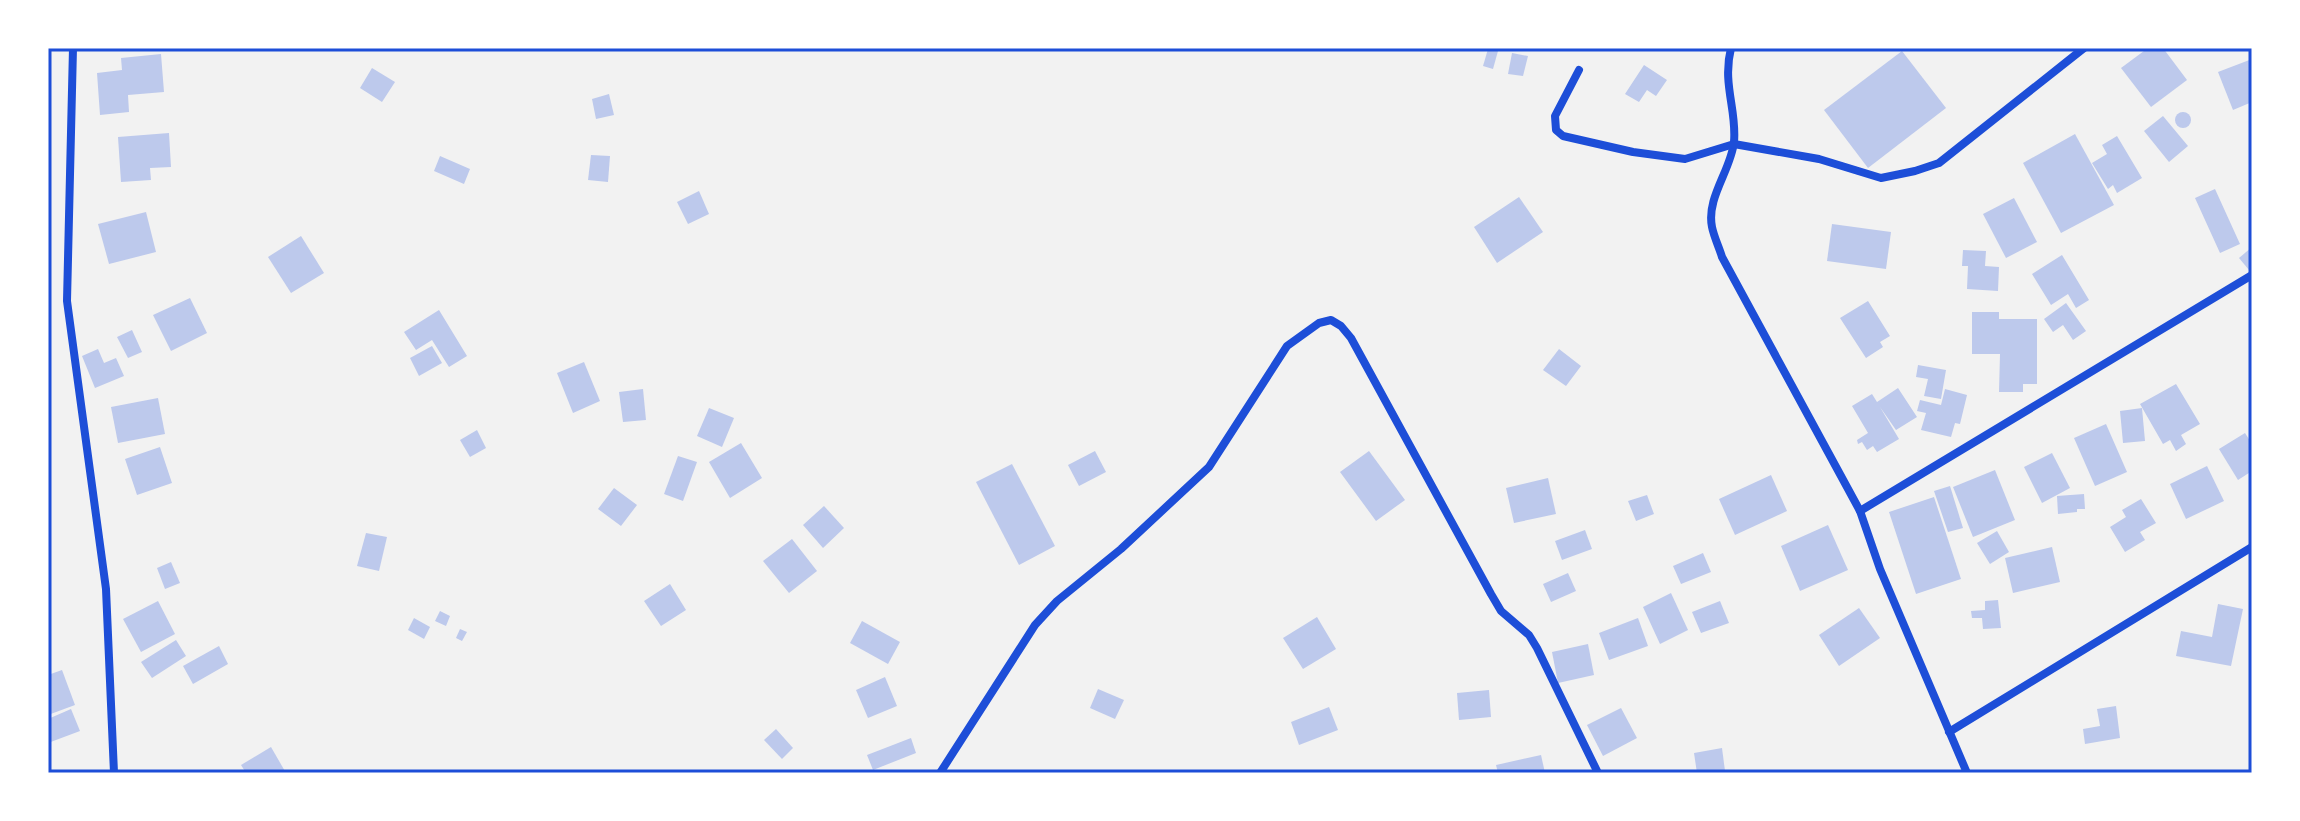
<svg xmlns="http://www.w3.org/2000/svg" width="2300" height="821" font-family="Merriweather,serif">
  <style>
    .building { fill: #bdc9ec }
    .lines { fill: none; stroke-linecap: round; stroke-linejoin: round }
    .minor { stroke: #1d4ed8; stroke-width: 8 }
    .neatline { fill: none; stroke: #1d4ed8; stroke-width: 3 }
  </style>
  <rect width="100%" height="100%" fill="#f2f2f2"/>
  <g class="building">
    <path d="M2148,48H2163L2187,80L2151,107L2121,68Z"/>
    <path d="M1488,49L1498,51L1493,69L1483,66Z"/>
    <path d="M1902,51L1946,108L1868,168L1824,110Z"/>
    <path d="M1512,53L1528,56L1523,76L1508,74Z"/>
    <path d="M161,54L164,92L128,95L129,112L100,115L97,73L122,70L121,58Z"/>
    <path d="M2252,59V102L2233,110L2218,72Z"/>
    <path d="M1644,65L1667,80L1656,96L1647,90L1639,102L1625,94Z"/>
    <path d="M372,68L395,82L382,102L360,88Z"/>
    <path d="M609,94L614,115L596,119L592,99Z"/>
    <circle cx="2183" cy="120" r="8"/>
    <path d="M2163,116L2188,146L2169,162L2144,131Z"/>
    <path d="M169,133L171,167L150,168L151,180L121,182L118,137Z"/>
    <path d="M2075,134L2114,205L2061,233L2023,163Z"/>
    <path d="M2117,136L2142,178L2117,193L2113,185L2108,189L2092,163L2107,154L2102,145Z"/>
    <path d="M591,155L610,156L608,182L588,180Z"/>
    <path d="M440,156L470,169L464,184L434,171Z"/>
    <path d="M2215,189L2240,244L2220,253L2195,198Z"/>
    <path d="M699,191L709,214L688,224L677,202Z"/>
    <path d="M1519,197L1543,232L1497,263L1474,227Z"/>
    <path d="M2014,198L2037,242L2006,258L1983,214Z"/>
    <path d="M146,212L156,252L109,264L98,224Z"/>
    <path d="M1832,224L1891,232L1886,269L1827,261Z"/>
    <path d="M301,236L324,273L291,293L268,257Z"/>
    <path d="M2252,247V268L2249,270L2239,258Z"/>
    <path d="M1963,250L1986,251L1985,266L1999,267L1998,291L1967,289L1968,266H1962Z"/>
    <path d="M2062,255L2089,300L2076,308L2068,294L2051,305L2032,274Z"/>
    <path d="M190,298L207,333L171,351L153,315Z"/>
    <path d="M1868,301L1890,336L1880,342L1883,347L1866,358L1840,318Z"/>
    <path d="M2066,303L2086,331L2073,340L2063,325L2053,332L2044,319Z"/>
    <path d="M439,310L467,356L449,367L432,340L416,350L404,332Z"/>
    <path d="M1972,312H1999V319H2037V384H2023V392H1999L2000,354H1972Z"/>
    <path d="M132,330L142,352L128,358L117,337Z"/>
    <path d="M432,346L442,363L419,376L410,358Z"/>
    <path d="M98,349L104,363L116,358L124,376L95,388L82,356Z"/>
    <path d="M1559,349L1581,366L1566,386L1543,370Z"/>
    <path d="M584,362L600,401L573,413L557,373Z"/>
    <path d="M1918,365L1946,370L1941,399L1924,396L1928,379L1916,377Z"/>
    <path d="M2176,384L2200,424L2181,435L2186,444L2176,451L2170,440L2163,444L2140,404Z"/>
    <path d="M1898,388L1917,417L1896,430L1880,407L1899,439L1877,452L1873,446L1867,450L1862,442L1858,444L1857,440L1868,433L1852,406L1872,394L1877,402Z"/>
    <path d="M643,389L646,420L623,422L619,392Z"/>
    <path d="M1945,389L1967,395L1960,424L1955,423L1951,437L1921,430L1926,413L1917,411L1920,400L1941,405Z"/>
    <path d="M158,398L165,434L118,443L111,407Z"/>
    <path d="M709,408L734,418L722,447L697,436Z"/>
    <path d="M2142,408L2145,441L2123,443L2120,411Z"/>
    <path d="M2106,424L2127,472L2095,486L2074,438Z"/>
    <path d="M477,430L486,448L470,457L460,440Z"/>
    <path d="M2245,433L2252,444V471L2238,480L2219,449Z"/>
    <path d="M741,443L762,478L730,498L709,462Z"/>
    <path d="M160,447L172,483L137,495L125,459Z"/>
    <path d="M1095,451L1106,472L1079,486L1068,465Z"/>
    <path d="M1369,451L1405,500L1376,521L1340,472Z"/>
    <path d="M2052,453L2070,488L2042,503L2024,467Z"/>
    <path d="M678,456L697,462L683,501L664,494Z"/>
    <path d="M1012,464L1055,546L1019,565L976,482Z"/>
    <path d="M2207,466L2224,501L2186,519L2170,484Z"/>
    <path d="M1995,470L2015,520L1973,537L1953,487Z"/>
    <path d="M1771,475L1787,511L1735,535L1719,499Z"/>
    <path d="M1548,478L1556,514L1514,523L1506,488Z"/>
    <path d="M1950,486L1963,528L1948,532L1934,491Z"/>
    <path d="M614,488L637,505L621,526L598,509Z"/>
    <path d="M2084,494L2085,509H2077V512L2058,514L2057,496Z"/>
    <path d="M1647,495L1654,514L1636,521L1628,501Z"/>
    <path d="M1934,497L1961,579L1916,594L1889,512Z"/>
    <path d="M2141,499L2156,523L2140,532L2145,540L2125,552L2110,527L2126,517L2122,510Z"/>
    <path d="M824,506L844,528L823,548L803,525Z"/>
    <path d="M1828,525L1848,570L1800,591L1781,546Z"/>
    <path d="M1585,530L1592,549L1562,560L1555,541Z"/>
    <path d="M1997,531L2009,552L1990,564L1977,543Z"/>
    <path d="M366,533L387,537L379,571L357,566Z"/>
    <path d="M792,539L817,571L789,593L763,561Z"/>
    <path d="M2052,547L2060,582L2013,593L2005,558Z"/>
    <path d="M1703,553L1711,572L1681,584L1673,566Z"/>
    <path d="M171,562L180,583L165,589L157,568Z"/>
    <path d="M1568,573L1576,591L1551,602L1543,584Z"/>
    <path d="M670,584L686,610L661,626L644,601Z"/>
    <path d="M1671,593L1688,630L1660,644L1643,607Z"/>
    <path d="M1998,600L2001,628L1983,629L1982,618H1972L1971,611L1985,610V601Z"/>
    <path d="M158,601L175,634L141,652L123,619Z"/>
    <path d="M1720,601L1729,623L1701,633L1692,612Z"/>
    <path d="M2218,604L2243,609L2231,666L2176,656L2181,631L2212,637Z"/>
    <path d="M1859,608L1880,638L1839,666L1819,635Z"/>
    <path d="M440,611L450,616L446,626L435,621Z"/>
    <path d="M1317,617L1336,649L1303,669L1283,638Z"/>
    <path d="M414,618L430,627L424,639L408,630Z"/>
    <path d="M1638,618L1648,646L1609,660L1599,633Z"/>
    <path d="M862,621L900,642L888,664L850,643Z"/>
    <path d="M460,629L467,632L462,641L456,638Z"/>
    <path d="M176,640L186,656L152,678L141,662Z"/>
    <path d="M1588,644L1594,675L1558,683L1552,652Z"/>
    <path d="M219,646L228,664L193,684L183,666Z"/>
    <path d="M62,670L75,705L48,715V675Z"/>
    <path d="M885,677L897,706L868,718L856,690Z"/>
    <path d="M1098,689L1124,700L1115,719L1090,708Z"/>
    <path d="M1489,690L1491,717L1459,720L1457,693Z"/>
    <path d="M2116,706L2120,738L2085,744L2083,729L2100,726L2097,709Z"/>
    <path d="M1329,707L1338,730L1299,745L1291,722Z"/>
    <path d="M1621,708L1637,738L1603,756L1587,725Z"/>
    <path d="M71,709L80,731L48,743V719Z"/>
    <path d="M776,729L793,748L782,759L764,740Z"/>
    <path d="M911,738L916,753L873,770L867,755Z"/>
    <path d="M271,747L286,773H246L241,765Z"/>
    <path d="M1722,748L1725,771L1697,773L1694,753Z"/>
    <path d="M1541,755L1545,773H1498L1496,765Z"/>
  </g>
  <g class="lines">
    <g class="minor">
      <path d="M73,48L67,301L106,589L114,773"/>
      <path d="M1731,48C1722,84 1737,110 1734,142C1731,170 1706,198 1712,227C1714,237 1719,247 1722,257L1860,511L1880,569L1967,773"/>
      <path d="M1579,70L1555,116L1556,130L1563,136L1633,152L1685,159L1734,144L1819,159L1881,178L1915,171L1939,163L2084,48"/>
      <path d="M1860,511L2252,275"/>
      <path d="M1949,732L2252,547"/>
      <path d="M940,773L1035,625L1057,601L1121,549L1209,467L1287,346L1319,323L1331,320L1341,326L1351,338L1491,594L1501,611L1529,635L1537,648L1598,773"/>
    </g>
  </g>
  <rect width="2300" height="821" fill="none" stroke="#ffffff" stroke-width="100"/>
  <rect x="50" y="50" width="2200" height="721" class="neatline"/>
</svg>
